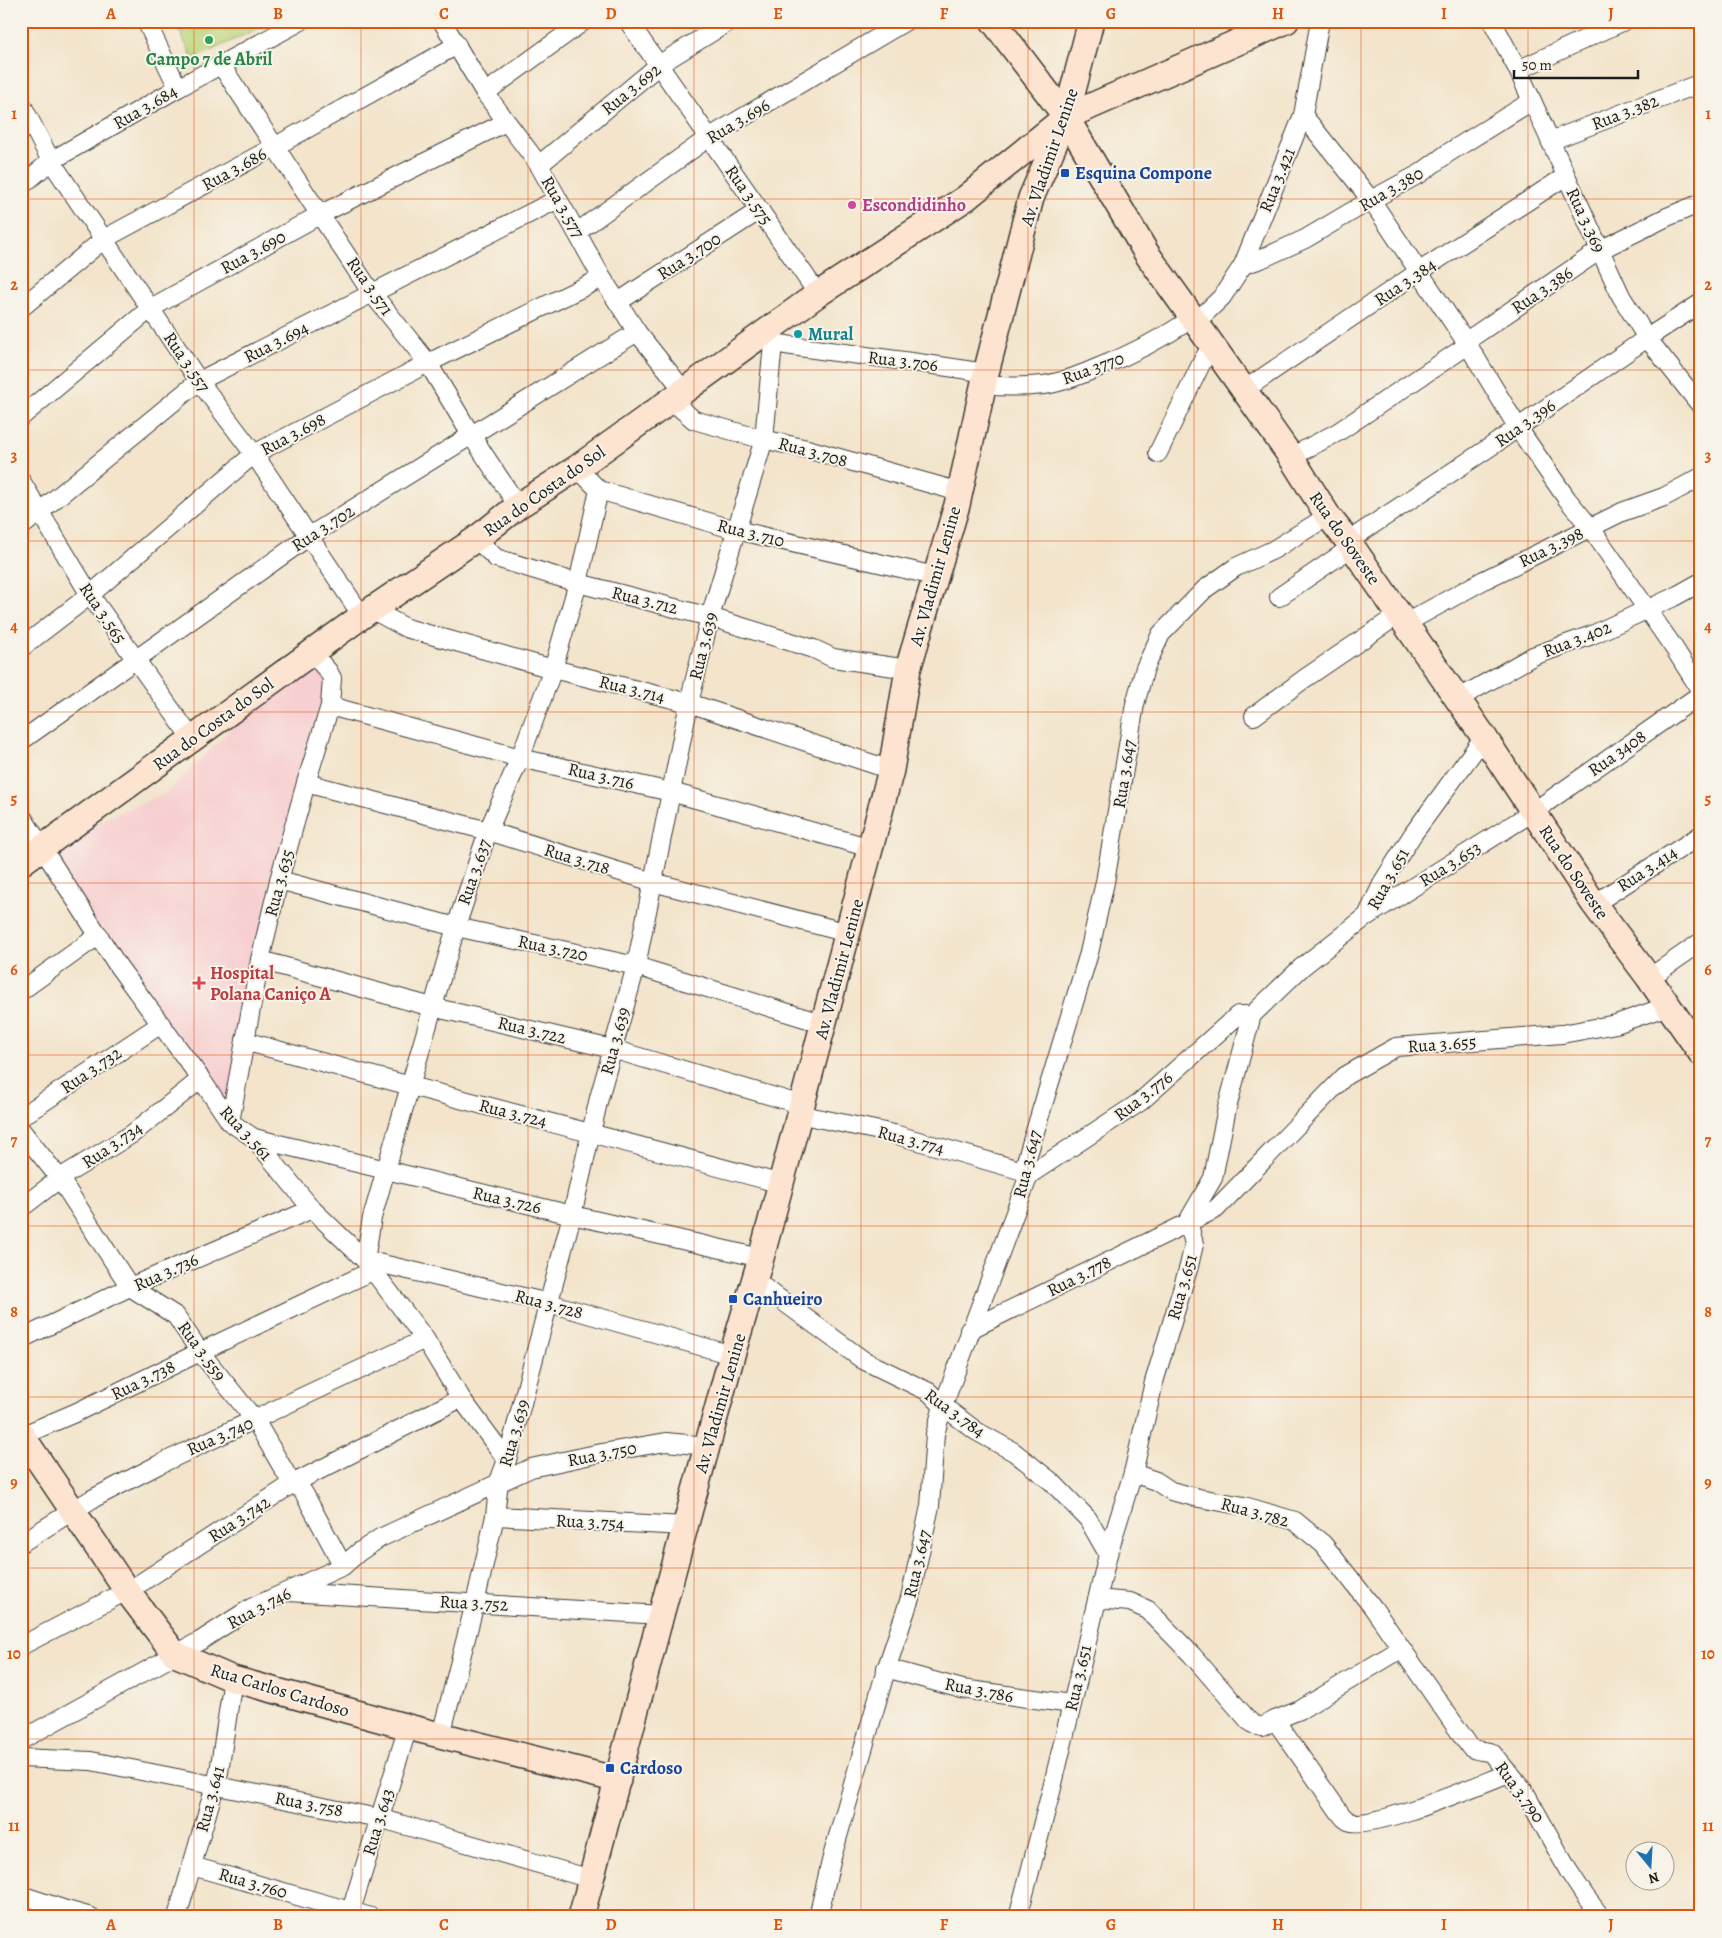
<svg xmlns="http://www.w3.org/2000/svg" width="1722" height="1938" font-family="Alegreya,serif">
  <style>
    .built { fill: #f7cfd0 }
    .green { fill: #bbd479; stroke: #6c784a }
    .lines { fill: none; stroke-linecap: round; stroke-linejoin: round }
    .street-casing { stroke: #3c3a36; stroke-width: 20 }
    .secondary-casing { stroke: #3c3a36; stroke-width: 28 }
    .street { stroke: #fff; stroke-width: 18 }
    .secondary { stroke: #fde4d1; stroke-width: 25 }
    .grid { fill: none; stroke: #de560d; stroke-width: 1; stroke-opacity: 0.55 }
    .leisure-dot { fill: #2e9e5b; stroke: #f7f3e8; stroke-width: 2 }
    .transit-dot { fill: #1a4fb4; stroke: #f7f3e8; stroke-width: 2 }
    .hotel-dot { fill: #d1479c; stroke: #f7f3e8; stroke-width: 2 }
    .culture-dot { fill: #0f9aa8; stroke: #f7f3e8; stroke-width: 2 }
    .health-dot { fill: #e0444e; stroke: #f7f3e8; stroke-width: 2 }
    .labels { text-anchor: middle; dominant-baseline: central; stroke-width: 4; stroke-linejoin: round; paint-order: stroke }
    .leisure-label { font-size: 18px; font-weight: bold; fill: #27864d; stroke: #f7f3e8 }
    .street-label { font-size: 18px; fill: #1c1c1c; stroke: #f7f3e8 }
    .transit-label { font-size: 18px; font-weight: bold; fill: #164399; stroke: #f7f3e8; text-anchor: start }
    .hotel-label { font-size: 18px; font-weight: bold; fill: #b23c85; stroke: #f7f3e8; text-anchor: start }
    .culture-label { font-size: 18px; font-weight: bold; fill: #0d838f; stroke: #f7f3e8; text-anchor: start }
    .health-label { font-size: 18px; font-weight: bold; fill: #be3a42; stroke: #f7f3e8; text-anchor: start }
    .neatline { fill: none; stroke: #de560d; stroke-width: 2 }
    .grid-label { font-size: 16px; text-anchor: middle; font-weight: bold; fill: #de560d }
  </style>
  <rect width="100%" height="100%" fill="#f7f3e8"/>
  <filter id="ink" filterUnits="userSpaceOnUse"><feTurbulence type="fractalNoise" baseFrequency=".02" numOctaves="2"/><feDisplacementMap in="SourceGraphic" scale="10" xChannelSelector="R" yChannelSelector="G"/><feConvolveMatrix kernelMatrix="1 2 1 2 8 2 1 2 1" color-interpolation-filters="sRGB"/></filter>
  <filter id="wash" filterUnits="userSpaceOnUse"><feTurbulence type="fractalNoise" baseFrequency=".0096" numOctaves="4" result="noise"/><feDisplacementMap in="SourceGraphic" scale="20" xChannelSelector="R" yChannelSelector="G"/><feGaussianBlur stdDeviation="1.12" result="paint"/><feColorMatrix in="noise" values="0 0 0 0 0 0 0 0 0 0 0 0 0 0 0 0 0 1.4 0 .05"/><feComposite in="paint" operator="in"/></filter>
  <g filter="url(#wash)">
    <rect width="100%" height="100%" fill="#f3e4cb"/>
    <path class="built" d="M311,651L331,683L231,1121L42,845L166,793Z"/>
    <path class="green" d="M175,21H274L193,59Z"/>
  </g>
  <g filter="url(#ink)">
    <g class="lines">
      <defs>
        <g id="street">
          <path d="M146,21L178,88"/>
          <path d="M442,21L485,93L539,165L602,278L637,332L684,391"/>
          <path d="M628,21L818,294"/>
          <path d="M1492,21L1518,70L1621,296L1647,338L1701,406"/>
          <path d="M221,65L371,292L428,363L471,435L518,506"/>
          <path d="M1518,70L1624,21"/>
          <path d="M485,93L584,21"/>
          <path d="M21,103L51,161L199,381L254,454L362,616"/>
          <path d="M1303,115L1371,200L1468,345L1518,428L1567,499L1590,527L1674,648L1701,691"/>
          <path d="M1550,141L1701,83"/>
          <path d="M539,165L660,64L730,21"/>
          <path d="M21,186L51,161L178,88L301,21"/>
          <path d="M577,232L708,138L906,21"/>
          <path d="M1243,265L1261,259L1305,239L1371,200L1421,173L1448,153L1532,101"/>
          <path d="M618,302L760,210"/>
          <path d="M21,308L104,239L276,146L457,45"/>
          <path d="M1196,322L1222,297L1243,265L1303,115L1320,21"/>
          <path d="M768,335L773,343C844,354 915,361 986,373"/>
          <path d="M1465,342L1600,250L1667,217L1701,203"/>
          <path d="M983,385C1004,387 1024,387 1044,385C1064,382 1081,375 1099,367C1132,354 1163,338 1193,318"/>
          <path d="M1244,390L1420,271L1566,176"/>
          <path d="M672,401L694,420L754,437L807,449L960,492"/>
          <path d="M21,417L151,308L321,214L506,122"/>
          <path d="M1158,453L1203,360L1212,345"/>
          <path d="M1291,457L1338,432L1468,345"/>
          <path d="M577,468L599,490L736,530L935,576"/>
          <path d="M21,481L90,595L192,739"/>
          <path d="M599,490L578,583L553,669L520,758L488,831L456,927L372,1218L365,1260L549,1303L732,1355"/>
          <path d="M21,527L199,381L558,199"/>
          <path d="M476,539L496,558L578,583L710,617L814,649L833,658L908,669"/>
          <path d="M1348,541L1493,445L1647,338L1701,303"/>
          <path d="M1279,597L1352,547"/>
          <path d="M373,610L406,628L553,669L689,703L891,770"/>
          <path d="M1404,624L1484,580L1622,512L1664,497L1701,477"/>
          <path d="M21,648L90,595L254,454L428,363L602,278"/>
          <path d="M1456,700L1533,656L1592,635L1674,597L1701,582"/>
          <path d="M330,706L520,758L671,792L871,848"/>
          <path d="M1254,716L1304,679L1398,615"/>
          <path d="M21,741L308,537L637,332"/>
          <path d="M306,783L488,831L653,882L848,933"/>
          <path d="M21,815L118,966L201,1079L230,1122L254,1138L312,1209L365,1260L425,1339L461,1398L507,1460"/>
          <path d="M279,880L456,927L636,966L824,1024"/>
          <path d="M1594,904L1701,835"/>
          <path d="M1367,916L1533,812L1701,694"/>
          <path d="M260,960L432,1007L612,1049L802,1105"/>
          <path d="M1649,978L1701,942"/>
          <path d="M21,991L99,935"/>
          <path d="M245,1041C423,1091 603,1135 781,1184"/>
          <path d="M798,1114L894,1134L1023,1171"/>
          <path d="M21,1117L161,1024"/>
          <path d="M230,1122L260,960L279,880L306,783L330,706L332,678L328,671L312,653"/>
          <path d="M21,1130L60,1179L130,1287L176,1316L200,1352L255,1420L292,1484L301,1489L305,1495L343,1566"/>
          <path d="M254,1138L572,1215L761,1258"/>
          <path d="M1029,1175L1140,1102L1238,1015H1252"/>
          <path d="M21,1208L63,1176L132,1134L201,1079"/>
          <path d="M754,1280L863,1360L929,1392L943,1406L976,1431L1014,1452L1052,1482L1088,1519L1108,1554"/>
          <path d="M969,1330L1216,1209L1345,1076L1396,1047L1562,1034L1616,1024L1668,1006"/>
          <path d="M21,1339L130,1287L312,1209"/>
          <path d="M21,1436L77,1412L200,1352L372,1271"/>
          <path d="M1133,1473L1156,1481L1171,1491L1199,1498L1244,1506L1295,1521L1323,1544L1374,1609L1470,1747C1476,1752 1484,1750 1492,1753L1526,1794L1568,1870L1585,1896L1601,1917"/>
          <path d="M495,1516L685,1526"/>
          <path d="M21,1543L92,1499L158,1465L425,1339"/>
          <path d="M289,1592L661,1615"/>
          <path d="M1097,1599L1130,1602L1148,1610L1192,1655L1249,1721L1255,1725L1262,1727L1275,1720L1340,1813C1342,1816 1345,1819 1348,1821C1371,1832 1482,1783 1509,1773"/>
          <path d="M21,1646L136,1586L292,1484L461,1398"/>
          <path d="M886,1668L962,1689L1072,1704"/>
          <path d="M1275,1720L1300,1710L1401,1649"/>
          <path d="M441,1735L475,1603L495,1516L499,1481L507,1460L572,1215L599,1098L636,966L689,703L710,617L764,439L773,343"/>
          <path d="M21,1740L200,1641L251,1608L343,1566L359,1552L380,1538L531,1468L596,1454L666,1442L707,1446"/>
          <path d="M21,1758L91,1761L379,1818L591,1879"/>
          <path d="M192,1866L371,1917"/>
          <path d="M21,1895L66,1910L91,1917"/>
          <path d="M177,1917L219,1772L233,1679"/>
          <path d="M349,1917L408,1727"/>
          <path d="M818,1917L832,1857L886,1670L910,1598L930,1506L935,1434L943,1406L1029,1175L1023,1171L1089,953L1105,882L1135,704L1145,668L1161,634L1205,589L1236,567L1273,550L1328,516"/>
          <path d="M1018,1917L1052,1788L1108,1554L1133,1473L1154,1382L1189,1266L1194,1244L1188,1221L1213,1178L1227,1108L1252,1015L1302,967L1367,916L1384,880L1413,834L1484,737"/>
        </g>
        <g id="secondary">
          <path d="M993,21L1066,117L1147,254L1244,390L1291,457L1328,516L1348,541L1484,737L1594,904L1649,978L1701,1053"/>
          <path d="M21,863L362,616L476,539L518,506L577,468L818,294L966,198L1066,117L1286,21"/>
          <path d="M21,1434L127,1591L175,1654L233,1679L408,1727L618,1780"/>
          <path d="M581,1917L661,1615L732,1355L761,1258L891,770L908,669L957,505L986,373L1031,198L1066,117L1091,21"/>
        </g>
      </defs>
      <use href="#street" class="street-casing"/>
      <use href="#secondary" class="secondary-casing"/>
      <use href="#street" class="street"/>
      <use href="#secondary" class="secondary"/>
    </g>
  </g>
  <path class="grid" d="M194,21V1917M361,21V1917M528,21V1917M694,21V1917M861,21V1917M1028,21V1917M1194,21V1917M1361,21V1917M1528,21V1917M21,199H1701M21,370H1701M21,541H1701M21,712H1701M21,883H1701M21,1055H1701M21,1226H1701M21,1397H1701M21,1568H1701M21,1739H1701"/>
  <circle class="leisure-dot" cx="209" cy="40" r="5"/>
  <g class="transit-dot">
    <rect x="1060" y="168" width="10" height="10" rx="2.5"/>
    <rect x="728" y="1294" width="10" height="10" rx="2.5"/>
    <rect x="605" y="1763" width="10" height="10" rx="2.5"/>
  </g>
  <circle class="hotel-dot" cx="852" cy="205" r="5"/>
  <circle class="culture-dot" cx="798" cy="334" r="5"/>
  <path class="health-dot" d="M196.5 975.5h5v5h5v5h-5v5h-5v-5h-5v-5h5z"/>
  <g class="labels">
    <g class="leisure-label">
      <text x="209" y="59">Campo 7 de Abril</text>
    </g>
    <g class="street-label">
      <text transform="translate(631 89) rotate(-39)">Rua 3.692</text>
      <text transform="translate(145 107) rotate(-30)">Rua 3.684</text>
      <text transform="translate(1625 112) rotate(-21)">Rua 3.382</text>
      <text transform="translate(738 121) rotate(-31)">Rua 3.696</text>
      <text transform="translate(1049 157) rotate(-71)">Av. Vladimir Lenine</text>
      <text transform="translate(234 169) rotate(-29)">Rua 3.686</text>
      <text transform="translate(1277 180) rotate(-68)">Rua 3.421</text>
      <text transform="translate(1391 189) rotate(-30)">Rua 3.380</text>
      <text transform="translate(749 195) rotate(55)">Rua 3.575</text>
      <text transform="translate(563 207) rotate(60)">Rua 3.577</text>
      <text transform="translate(1586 220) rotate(65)">Rua 3.369</text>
      <text transform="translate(253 252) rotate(-29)">Rua 3.690</text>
      <text transform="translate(689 256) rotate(-33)">Rua 3.700</text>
      <text transform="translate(1405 282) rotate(-34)">Rua 3.384</text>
      <text transform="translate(370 286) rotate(55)">Rua 3.571</text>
      <text transform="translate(1542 290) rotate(-34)">Rua 3.386</text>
      <text transform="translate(276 342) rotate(-27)">Rua 3.694</text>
      <text transform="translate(903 361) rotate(7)">Rua 3.706</text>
      <text transform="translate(187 362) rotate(56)">Rua 3.557</text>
      <text transform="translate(1093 368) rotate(-20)">Rua 3770</text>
      <text transform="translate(1525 423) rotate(-35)">Rua 3.396</text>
      <text transform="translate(293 434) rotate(-28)">Rua 3.698</text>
      <text transform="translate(813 452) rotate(15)">Rua 3.708</text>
      <text transform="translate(544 491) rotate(-35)">Rua do Costa do Sol</text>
      <text transform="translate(323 528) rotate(-33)">Rua 3.702</text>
      <text transform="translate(751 533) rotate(14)">Rua 3.710</text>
      <text transform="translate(1345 538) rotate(55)">Rua do Soveste</text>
      <text transform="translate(1551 547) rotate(-26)">Rua 3.398</text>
      <text transform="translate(935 576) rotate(-74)">Av. Vladimir Lenine</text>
      <text transform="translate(645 600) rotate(14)">Rua 3.712</text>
      <text transform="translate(103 613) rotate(56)">Rua 3.565</text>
      <text transform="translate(1577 639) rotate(-21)">Rua 3.402</text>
      <text transform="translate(703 646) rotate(-76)">Rua 3.639</text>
      <text transform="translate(632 689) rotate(14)">Rua 3.714</text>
      <text transform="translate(213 724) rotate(-36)">Rua do Costa do Sol</text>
      <text transform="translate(1617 753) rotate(-35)">Rua 3408</text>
      <text transform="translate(1124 774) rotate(-81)">Rua 3.647</text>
      <text transform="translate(601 776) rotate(13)">Rua 3.716</text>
      <text transform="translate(577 859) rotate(17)">Rua 3.718</text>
      <text transform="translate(1450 864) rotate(-32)">Rua 3.653</text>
      <text transform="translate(1647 869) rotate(-33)">Rua 3.414</text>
      <text transform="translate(474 872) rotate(-71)">Rua 3.637</text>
      <text transform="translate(1574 872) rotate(56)">Rua do Soveste</text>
      <text transform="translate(1388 879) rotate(-61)">Rua 3.651</text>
      <text transform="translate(279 883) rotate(-75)">Rua 3.635</text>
      <text transform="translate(553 948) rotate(12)">Rua 3.720</text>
      <text transform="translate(839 969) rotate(-75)">Av. Vladimir Lenine</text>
      <text transform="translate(532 1030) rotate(13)">Rua 3.722</text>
      <text transform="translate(615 1041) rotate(-75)">Rua 3.639</text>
      <text transform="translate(1442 1044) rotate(-4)">Rua 3.655</text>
      <text transform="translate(91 1070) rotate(-34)">Rua 3.732</text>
      <text transform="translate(1143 1096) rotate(-38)">Rua 3.776</text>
      <text transform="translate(513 1113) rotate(14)">Rua 3.724</text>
      <text transform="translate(246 1133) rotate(47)">Rua 3.561</text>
      <text transform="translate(911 1140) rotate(15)">Rua 3.774</text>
      <text transform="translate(112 1145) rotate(-34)">Rua 3.734</text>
      <text transform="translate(1027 1164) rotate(-76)">Rua 3.647</text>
      <text transform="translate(507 1200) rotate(13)">Rua 3.726</text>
      <text transform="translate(166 1272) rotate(-24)">Rua 3.736</text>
      <text transform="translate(1079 1276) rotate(-27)">Rua 3.778</text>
      <text transform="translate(1182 1287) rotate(-74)">Rua 3.651</text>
      <text transform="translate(549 1304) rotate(15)">Rua 3.728</text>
      <text transform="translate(202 1351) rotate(54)">Rua 3.559</text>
      <text transform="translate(143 1380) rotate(-26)">Rua 3.738</text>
      <text transform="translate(720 1403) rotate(-74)">Av. Vladimir Lenine</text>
      <text transform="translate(955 1413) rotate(36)">Rua 3.784</text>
      <text transform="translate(514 1433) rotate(-74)">Rua 3.639</text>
      <text transform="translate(220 1436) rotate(-24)">Rua 3.740</text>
      <text transform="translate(602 1454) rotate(-11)">Rua 3.750</text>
      <text transform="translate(1255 1512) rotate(15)">Rua 3.782</text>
      <text transform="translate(239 1519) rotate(-33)">Rua 3.742</text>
      <text transform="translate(590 1522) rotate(3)">Rua 3.754</text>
      <text transform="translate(917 1564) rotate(-77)">Rua 3.647</text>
      <text transform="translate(474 1603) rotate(3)">Rua 3.752</text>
      <text transform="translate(259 1608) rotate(-28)">Rua 3.746</text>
      <text transform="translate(1078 1678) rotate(-77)">Rua 3.651</text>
      <text transform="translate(280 1690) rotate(17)">Rua Carlos Cardoso</text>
      <text transform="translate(979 1690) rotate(11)">Rua 3.786</text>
      <text transform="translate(1520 1792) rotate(54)">Rua 3.790</text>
      <text transform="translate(210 1799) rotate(-75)">Rua 3.641</text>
      <text transform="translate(309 1804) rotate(11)">Rua 3.758</text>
      <text transform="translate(378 1822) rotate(-73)">Rua 3.643</text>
      <text transform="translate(253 1883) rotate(16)">Rua 3.760</text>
    </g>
    <g class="transit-label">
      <text x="1075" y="173">Esquina Compone</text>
      <text x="743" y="1299">Canhueiro</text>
      <text x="620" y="1768">Cardoso</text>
    </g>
    <g class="hotel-label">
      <text x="862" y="205">Escondidinho</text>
    </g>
    <g class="culture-label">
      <text x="808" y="334">Mural</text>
    </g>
    <g class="health-label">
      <text x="210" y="973">Hospital<tspan x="210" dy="21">Polana Caniço A</tspan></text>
    </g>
  </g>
  <rect width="1722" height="1938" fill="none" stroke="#f7f3e8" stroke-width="55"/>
  <g transform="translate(1650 1866) rotate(162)"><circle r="24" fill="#f7f3e8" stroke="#9f9d96"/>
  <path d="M0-4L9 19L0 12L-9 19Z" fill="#1f6fb2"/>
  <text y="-8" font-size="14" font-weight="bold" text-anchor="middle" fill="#1c1c1c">N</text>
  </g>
  <path d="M1514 70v8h124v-8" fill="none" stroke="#1c1c1c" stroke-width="2.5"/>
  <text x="1522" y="70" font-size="15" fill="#1c1c1c" stroke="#f7f3e8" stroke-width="4" paint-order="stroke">50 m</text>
  <rect x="28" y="28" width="1666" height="1882" class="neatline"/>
  <g class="grid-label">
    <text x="111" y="19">A</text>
    <text x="278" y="19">B</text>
    <text x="444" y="19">C</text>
    <text x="611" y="19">D</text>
    <text x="778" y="19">E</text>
    <text x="944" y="19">F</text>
    <text x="1111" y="19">G</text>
    <text x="1278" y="19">H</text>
    <text x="1444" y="19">I</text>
    <text x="1611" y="19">J</text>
    <text x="14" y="119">1</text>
    <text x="1708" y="119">1</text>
    <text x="14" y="290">2</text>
    <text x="1708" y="290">2</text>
    <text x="14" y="461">3</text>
    <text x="1708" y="461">3</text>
    <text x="14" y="632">4</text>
    <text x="1708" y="632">4</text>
    <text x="14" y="804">5</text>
    <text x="1708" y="804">5</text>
    <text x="14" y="975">6</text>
    <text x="1708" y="975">6</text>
    <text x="14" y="1146">7</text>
    <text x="1708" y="1146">7</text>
    <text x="14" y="1317">8</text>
    <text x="1708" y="1317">8</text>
    <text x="14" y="1488">9</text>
    <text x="1708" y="1488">9</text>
    <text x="14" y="1659">10</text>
    <text x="1708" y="1659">10</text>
    <text x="14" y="1831">11</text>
    <text x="1708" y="1831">11</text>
    <text x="111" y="1930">A</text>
    <text x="278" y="1930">B</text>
    <text x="444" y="1930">C</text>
    <text x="611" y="1930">D</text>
    <text x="778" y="1930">E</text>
    <text x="944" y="1930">F</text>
    <text x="1111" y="1930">G</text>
    <text x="1278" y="1930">H</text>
    <text x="1444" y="1930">I</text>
    <text x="1611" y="1930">J</text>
  </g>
</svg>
